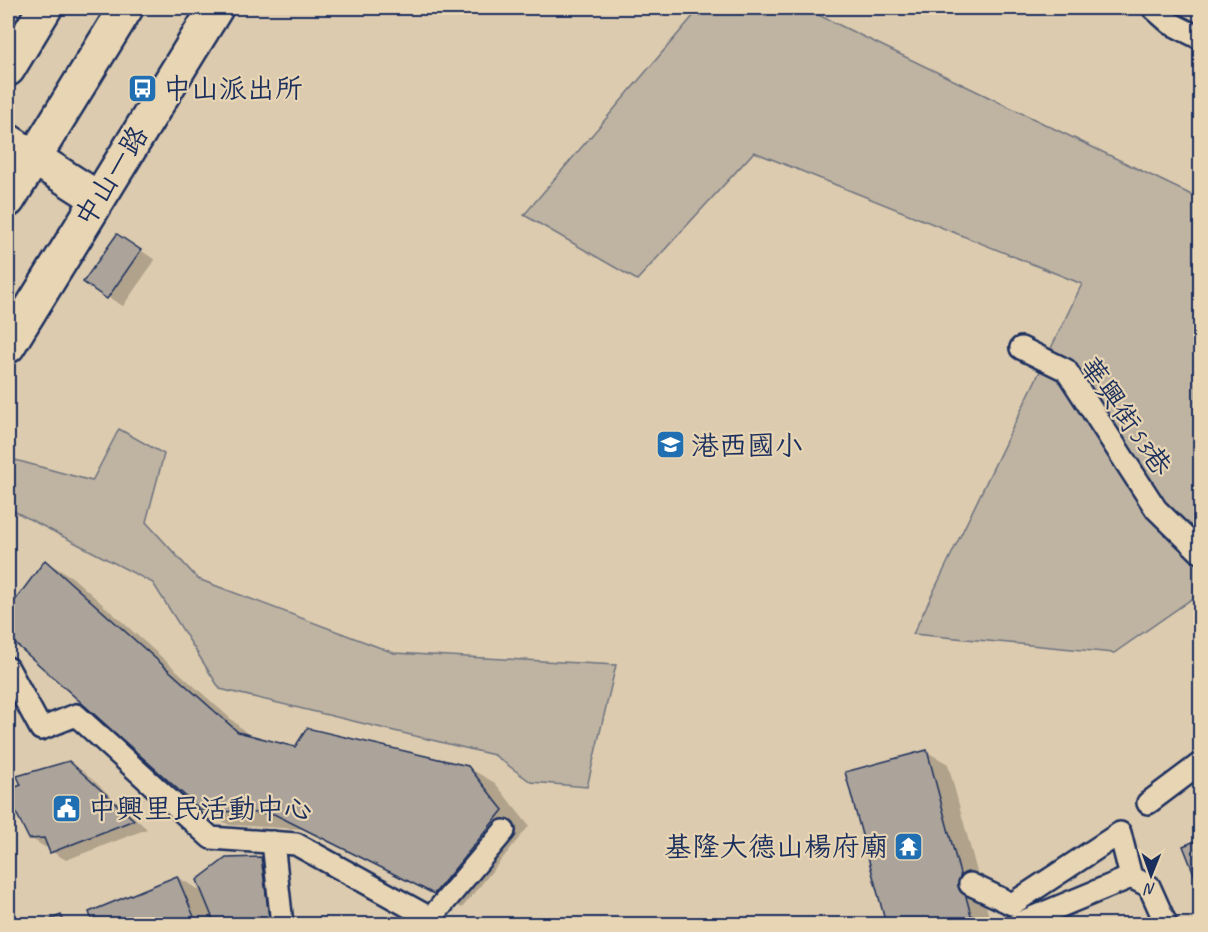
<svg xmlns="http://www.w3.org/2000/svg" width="1208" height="932" font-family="Caveat,'LXGW WenKai TC',sans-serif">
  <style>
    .green { fill: #bfb4a2; stroke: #6d7280; stroke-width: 1.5 }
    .shadow { fill: #0003 }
    .building { fill: #aca49a; stroke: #1b2f5e; stroke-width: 1.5 }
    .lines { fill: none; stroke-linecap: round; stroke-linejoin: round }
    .service-casing { stroke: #1b2f5e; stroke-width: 26 }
    .tertiary-casing { stroke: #1b2f5e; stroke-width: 38 }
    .service { stroke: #e8d5b3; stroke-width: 21 }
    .tertiary { stroke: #e8d5b3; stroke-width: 33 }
    .labels { text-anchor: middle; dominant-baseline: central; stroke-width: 4.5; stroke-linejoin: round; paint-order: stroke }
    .poi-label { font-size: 28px; fill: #1b2f5e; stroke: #e8d5b3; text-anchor: start }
    .street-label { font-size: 28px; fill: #1b2f5e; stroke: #e8d5b3 }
  </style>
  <rect width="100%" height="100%" fill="#dccbae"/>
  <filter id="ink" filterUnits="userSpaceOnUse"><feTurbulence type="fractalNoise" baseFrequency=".0167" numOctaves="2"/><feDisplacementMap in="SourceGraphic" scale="12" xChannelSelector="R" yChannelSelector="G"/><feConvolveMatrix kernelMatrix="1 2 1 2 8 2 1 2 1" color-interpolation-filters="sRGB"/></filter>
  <g filter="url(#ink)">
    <g class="green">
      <path d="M700,8H804L1200,199V593L1114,653L913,634L1082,284L754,152L637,280L524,215Z"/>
      <path d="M119,429L164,454L146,522L198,579L394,653L616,665L587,787L531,782L494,755L220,689L153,583L8,508V458L92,481Z"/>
    </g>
    <g class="shadow">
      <path d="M132,244L155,260L123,306L108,297Z"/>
      <path d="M46,562L72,577L251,737L296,749L467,767L495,783L529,826L462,908L302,829L229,825L202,809L8,635V613Z"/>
      <path d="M927,752L948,764L991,924H888L847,773Z"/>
      <path d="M69,763L84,772L147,829L66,860L51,851L49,847H45L30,838L8,792Z"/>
      <path d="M1200,840V885L1185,846Z"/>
      <path d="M260,858L282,871L289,924H95L91,913L177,877L203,892Z"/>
      <path d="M61,917L74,924H44Z"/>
    </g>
    <g class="building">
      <path d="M117,234L141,250L107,299L83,282Z"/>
      <path d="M45,560L238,732L295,747L307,728L468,766L503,810L434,894L274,814L201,810L8,637V610Z"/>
      <path d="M927,750L972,919L952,924H886L845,772Z"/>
      <path d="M69,761L134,820L50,853L44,838L29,839L8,796V790L21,785L17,776Z"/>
      <path d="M1200,839V889L1183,846Z"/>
      <path d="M261,857L270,924H215L197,880L226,858Z"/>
      <path d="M177,876L197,924H93L89,912Z"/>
      <path d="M61,915L65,924H40Z"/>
    </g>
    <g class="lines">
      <defs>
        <g id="service">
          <path d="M1153,8L1170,23L1200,38"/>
          <path d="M1021,348L1066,370L1156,509L1200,552"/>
          <path d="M8,668L41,729L76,715L211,838L296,844L430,918"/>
          <path d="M1148,803L1200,764"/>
          <path d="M273,842L282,924"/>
          <path d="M970,884L1012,904L1120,833L1131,877L1149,886L1166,924"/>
          <path d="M426,924L504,831"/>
          <path d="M1017,924L1131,877"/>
        </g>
        <g id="tertiary">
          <path d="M8,69L45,8"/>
          <path d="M8,141L97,198"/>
          <path d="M8,200L126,8"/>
          <path d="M8,346L216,8"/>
        </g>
      </defs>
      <use href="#service" class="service-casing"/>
      <use href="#tertiary" class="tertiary-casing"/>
      <use href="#service" class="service"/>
      <use href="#tertiary" class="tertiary"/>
    </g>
  </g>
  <defs>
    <symbol id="bus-square" viewBox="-11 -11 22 22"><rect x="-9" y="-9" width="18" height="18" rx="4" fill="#1f6fb2" stroke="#e8d5b3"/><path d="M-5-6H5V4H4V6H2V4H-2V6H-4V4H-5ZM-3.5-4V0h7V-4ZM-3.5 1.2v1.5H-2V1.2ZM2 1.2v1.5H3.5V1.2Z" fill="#fff"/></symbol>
    <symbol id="school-square" viewBox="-11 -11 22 22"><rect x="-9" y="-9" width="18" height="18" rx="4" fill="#1f6fb2" stroke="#e8d5b3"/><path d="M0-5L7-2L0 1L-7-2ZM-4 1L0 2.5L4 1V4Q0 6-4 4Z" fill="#fff"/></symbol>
    <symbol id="civic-square" viewBox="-11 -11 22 22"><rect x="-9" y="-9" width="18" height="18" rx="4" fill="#1f6fb2" stroke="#e8d5b3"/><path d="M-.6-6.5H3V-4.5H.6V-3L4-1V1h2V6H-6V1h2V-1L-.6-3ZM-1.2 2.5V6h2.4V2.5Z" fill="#fff"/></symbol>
    <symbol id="temple-square" viewBox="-11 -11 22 22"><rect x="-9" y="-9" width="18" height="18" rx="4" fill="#1f6fb2" stroke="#e8d5b3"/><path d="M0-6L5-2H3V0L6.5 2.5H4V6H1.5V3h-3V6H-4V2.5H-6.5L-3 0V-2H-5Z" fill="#fff"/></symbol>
  </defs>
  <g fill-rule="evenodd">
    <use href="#bus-square" x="126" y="72" width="33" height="33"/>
    <use href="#school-square" x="654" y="428" width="33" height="33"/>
    <use href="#civic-square" x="50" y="792" width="33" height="33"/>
    <use href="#temple-square" x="892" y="830" width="33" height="33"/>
  </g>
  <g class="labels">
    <g class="poi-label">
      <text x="163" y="88">中山派出所</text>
      <text x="691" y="445">港西國小</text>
      <text x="88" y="808">中興里民活動中心</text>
      <text x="888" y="846" text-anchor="end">基隆大德山楊府廟</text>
    </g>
    <g class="street-label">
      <text transform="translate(111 176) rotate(-58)">中山一路</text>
      <text transform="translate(1126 416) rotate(55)">華興街53巷</text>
    </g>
  </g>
  <rect width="1208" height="932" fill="none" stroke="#e8d5b3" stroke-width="30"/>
  <rect x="15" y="15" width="1178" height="902" fill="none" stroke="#1b2f5e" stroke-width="2" filter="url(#ink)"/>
  <g transform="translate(1151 875) rotate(181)" stroke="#e8d5b3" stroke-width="4.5" paint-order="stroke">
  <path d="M0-4.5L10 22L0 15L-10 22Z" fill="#1b2f5e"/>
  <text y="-9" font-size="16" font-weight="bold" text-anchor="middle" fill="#1b2f5e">N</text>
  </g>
</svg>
